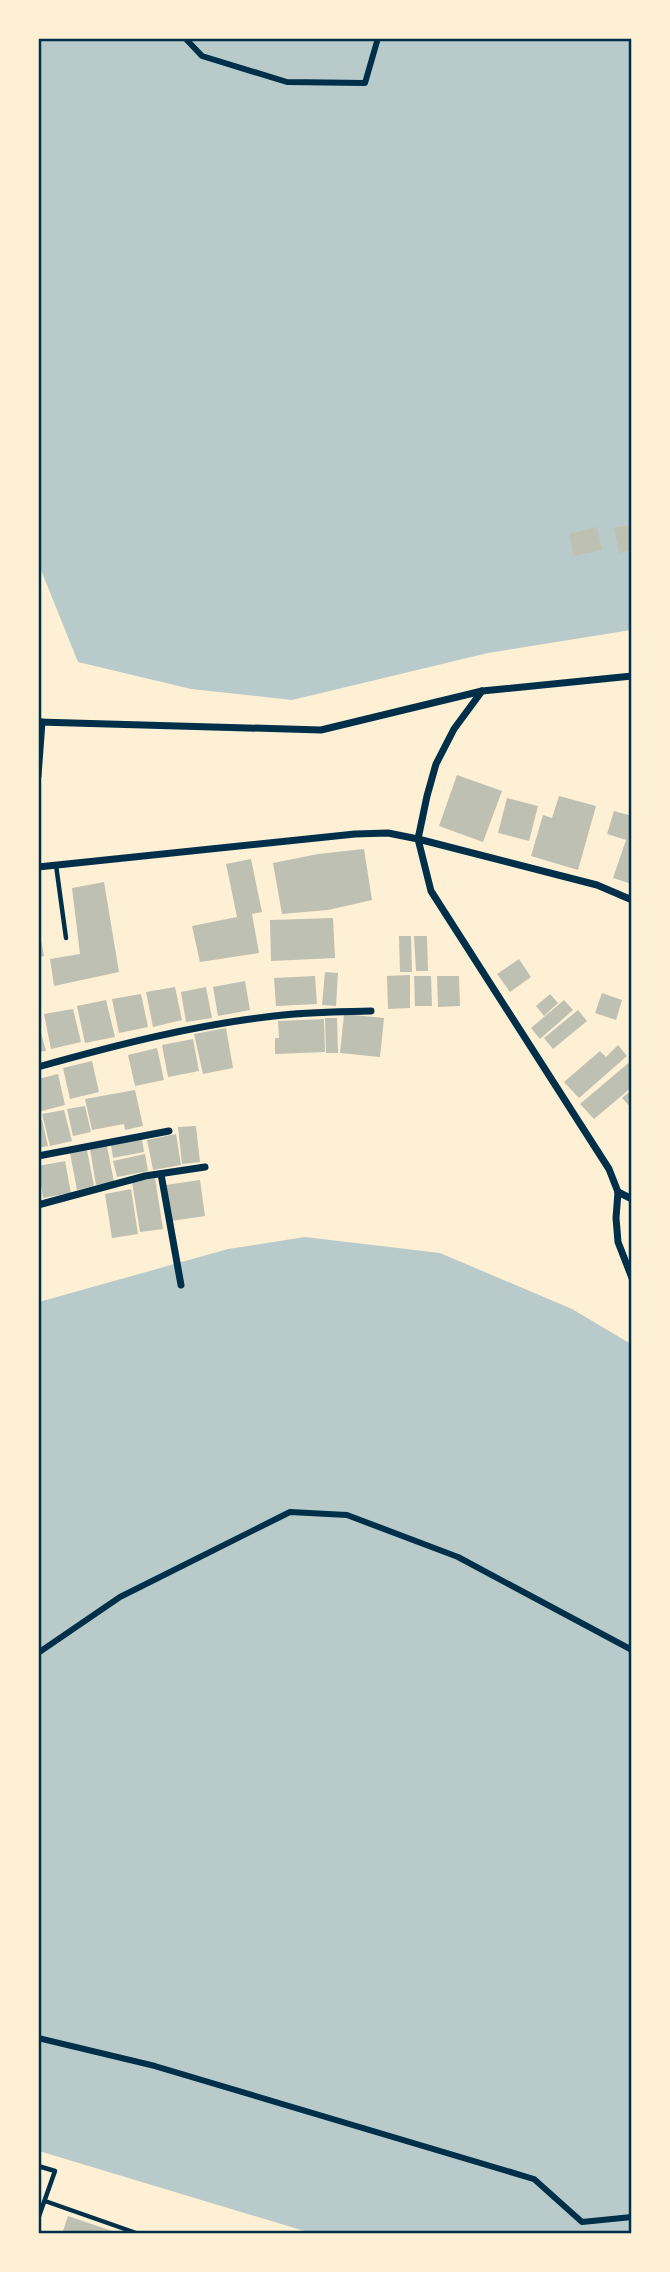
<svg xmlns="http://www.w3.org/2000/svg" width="670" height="2272" font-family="'Golos Text',sans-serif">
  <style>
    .green { fill: #b9caca }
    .building { fill: #bec0b2 }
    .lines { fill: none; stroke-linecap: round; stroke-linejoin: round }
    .service { stroke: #003049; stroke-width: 4.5 }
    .pedestrian { stroke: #003049; stroke-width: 6 }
    .minor { stroke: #003049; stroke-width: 7 }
    .neatline { fill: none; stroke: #003049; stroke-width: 2.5 }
  </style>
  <rect width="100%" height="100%" fill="#fdf0d5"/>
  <g class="green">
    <path d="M39,39H631V630L488,653L292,700L191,689L78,662L39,565Z"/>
    <path d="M305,1237L440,1253L572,1309L631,1344V2233H311L39,2151V1302L228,1249Z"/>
  </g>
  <g class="building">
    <path d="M632,525V550L619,553L614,528Z"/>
    <path d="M597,527L602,550L574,556L569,534Z"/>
    <path d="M457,775L502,791L483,842L439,826Z"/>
    <path d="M559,796L596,806L578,870L531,856L543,815L552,818Z"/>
    <path d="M507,798L538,806L529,841L498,833Z"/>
    <path d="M614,811L632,816V884L613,878L626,840L607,834Z"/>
    <path d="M364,849L372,900L328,910L282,914L273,863L318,854Z"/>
    <path d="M251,859L262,912L252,914L259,953L200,962L192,926L237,917L226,864Z"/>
    <path d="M104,882L119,972L54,986L50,959L80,954L72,888Z"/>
    <path d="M333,918L335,958L271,961L270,920Z"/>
    <path d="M38,924L44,956L38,957Z"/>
    <path d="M399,936H411L412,972H400Z"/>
    <path d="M414,936H427L428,971H416Z"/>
    <path d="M519,959L531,977L510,992L497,974Z"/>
    <path d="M325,972L338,973L336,1006L322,1005Z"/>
    <path d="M410,975V1008L388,1009L387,976Z"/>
    <path d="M315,976L317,1004L276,1006L274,978Z"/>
    <path d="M414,976H431L432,1006H415Z"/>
    <path d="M437,976H459L460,1006L438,1007Z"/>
    <path d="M245,981L250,1010L218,1016L213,987Z"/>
    <path d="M175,987L182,1020L153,1027L146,992Z"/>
    <path d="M206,987L212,1018L186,1022L181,992Z"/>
    <path d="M602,993L622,1000L616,1020L595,1013Z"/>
    <path d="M141,994L148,1027L119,1033L112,999Z"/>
    <path d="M550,994L558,1003L544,1016L536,1006Z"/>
    <path d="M106,1000L115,1037L85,1043L77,1006Z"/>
    <path d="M564,1000L573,1010L540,1039L531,1028Z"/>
    <path d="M73,1009L81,1042L51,1049L44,1014Z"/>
    <path d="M578,1010L587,1021L553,1049L544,1038Z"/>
    <path d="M344,1014L384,1018L380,1057L340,1053Z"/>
    <path d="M325,1018H337L338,1053H326Z"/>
    <path d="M324,1019L325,1052L275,1054V1038H279L278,1021Z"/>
    <path d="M38,1022L46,1051L38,1052Z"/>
    <path d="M226,1028L233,1068L203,1074L194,1034Z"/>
    <path d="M193,1039L199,1071L168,1077L162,1045Z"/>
    <path d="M618,1045L627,1056L579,1098L564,1082L600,1051L606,1057Z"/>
    <path d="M157,1048L164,1080L135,1086L128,1055Z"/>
    <path d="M632,1060V1087L594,1119L580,1104Z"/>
    <path d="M92,1061L99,1092L70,1099L63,1068Z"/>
    <path d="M58,1074L65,1105L38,1112V1079Z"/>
    <path d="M135,1090L143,1126L125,1130L124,1124L92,1130L85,1099Z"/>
    <path d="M632,1090V1109L622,1098Z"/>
    <path d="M85,1106L91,1132L73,1136L67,1109Z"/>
    <path d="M64,1110L72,1141L50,1146L42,1114Z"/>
    <path d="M38,1120H42L48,1146L38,1148Z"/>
    <path d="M196,1126L200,1162L182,1164L178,1127Z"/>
    <path d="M176,1134L181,1165L153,1170L147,1140Z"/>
    <path d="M142,1139L144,1152L113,1158L111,1145Z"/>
    <path d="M107,1146L114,1182L96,1185L90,1149Z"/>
    <path d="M87,1150L94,1186L77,1190L70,1153Z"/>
    <path d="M145,1154L148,1171L117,1177L113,1161Z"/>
    <path d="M65,1161L71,1193L43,1198L38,1166Z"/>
    <path d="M155,1178L163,1229L140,1232L132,1182Z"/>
    <path d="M200,1180L205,1216L171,1221L166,1185Z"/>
    <path d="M131,1189L138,1234L112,1238L105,1194Z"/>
    <path d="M68,2216L118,2233V2234H62Z"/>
  </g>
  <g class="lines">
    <g class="service">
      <path d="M56,865L66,938"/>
      <path d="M38,2166L55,2171L38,2219"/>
      <path d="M45,2201L139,2234"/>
    </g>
    <g class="pedestrian">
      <path d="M185,38L202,56L287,82L365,83L378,38"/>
      <path d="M38,1653L120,1597L290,1512L347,1515L458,1557L632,1650"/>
      <path d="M38,2038L155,2066L534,2179L582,2222L632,2217"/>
    </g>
    <g class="minor">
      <path d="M482,691L454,729L436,764L427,796L418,839L431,891L609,1169L618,1192L616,1218L618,1242L632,1278"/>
      <path d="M38,722L321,730L482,691L632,676"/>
      <path d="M38,776L42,722"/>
      <path d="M38,867L355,834L388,833L418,839L597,885L632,900"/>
      <path d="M38,1067C116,1045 194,1025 274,1016C306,1012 339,1012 371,1011"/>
      <path d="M38,1156L169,1131"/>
      <path d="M161,1174L181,1285"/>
      <path d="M618,1192L632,1199"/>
      <path d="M38,1205L145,1176L205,1167"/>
    </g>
  </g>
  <rect width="670" height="2272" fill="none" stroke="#fdf0d5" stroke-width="80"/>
  <rect x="40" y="40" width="590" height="2192" class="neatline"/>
</svg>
